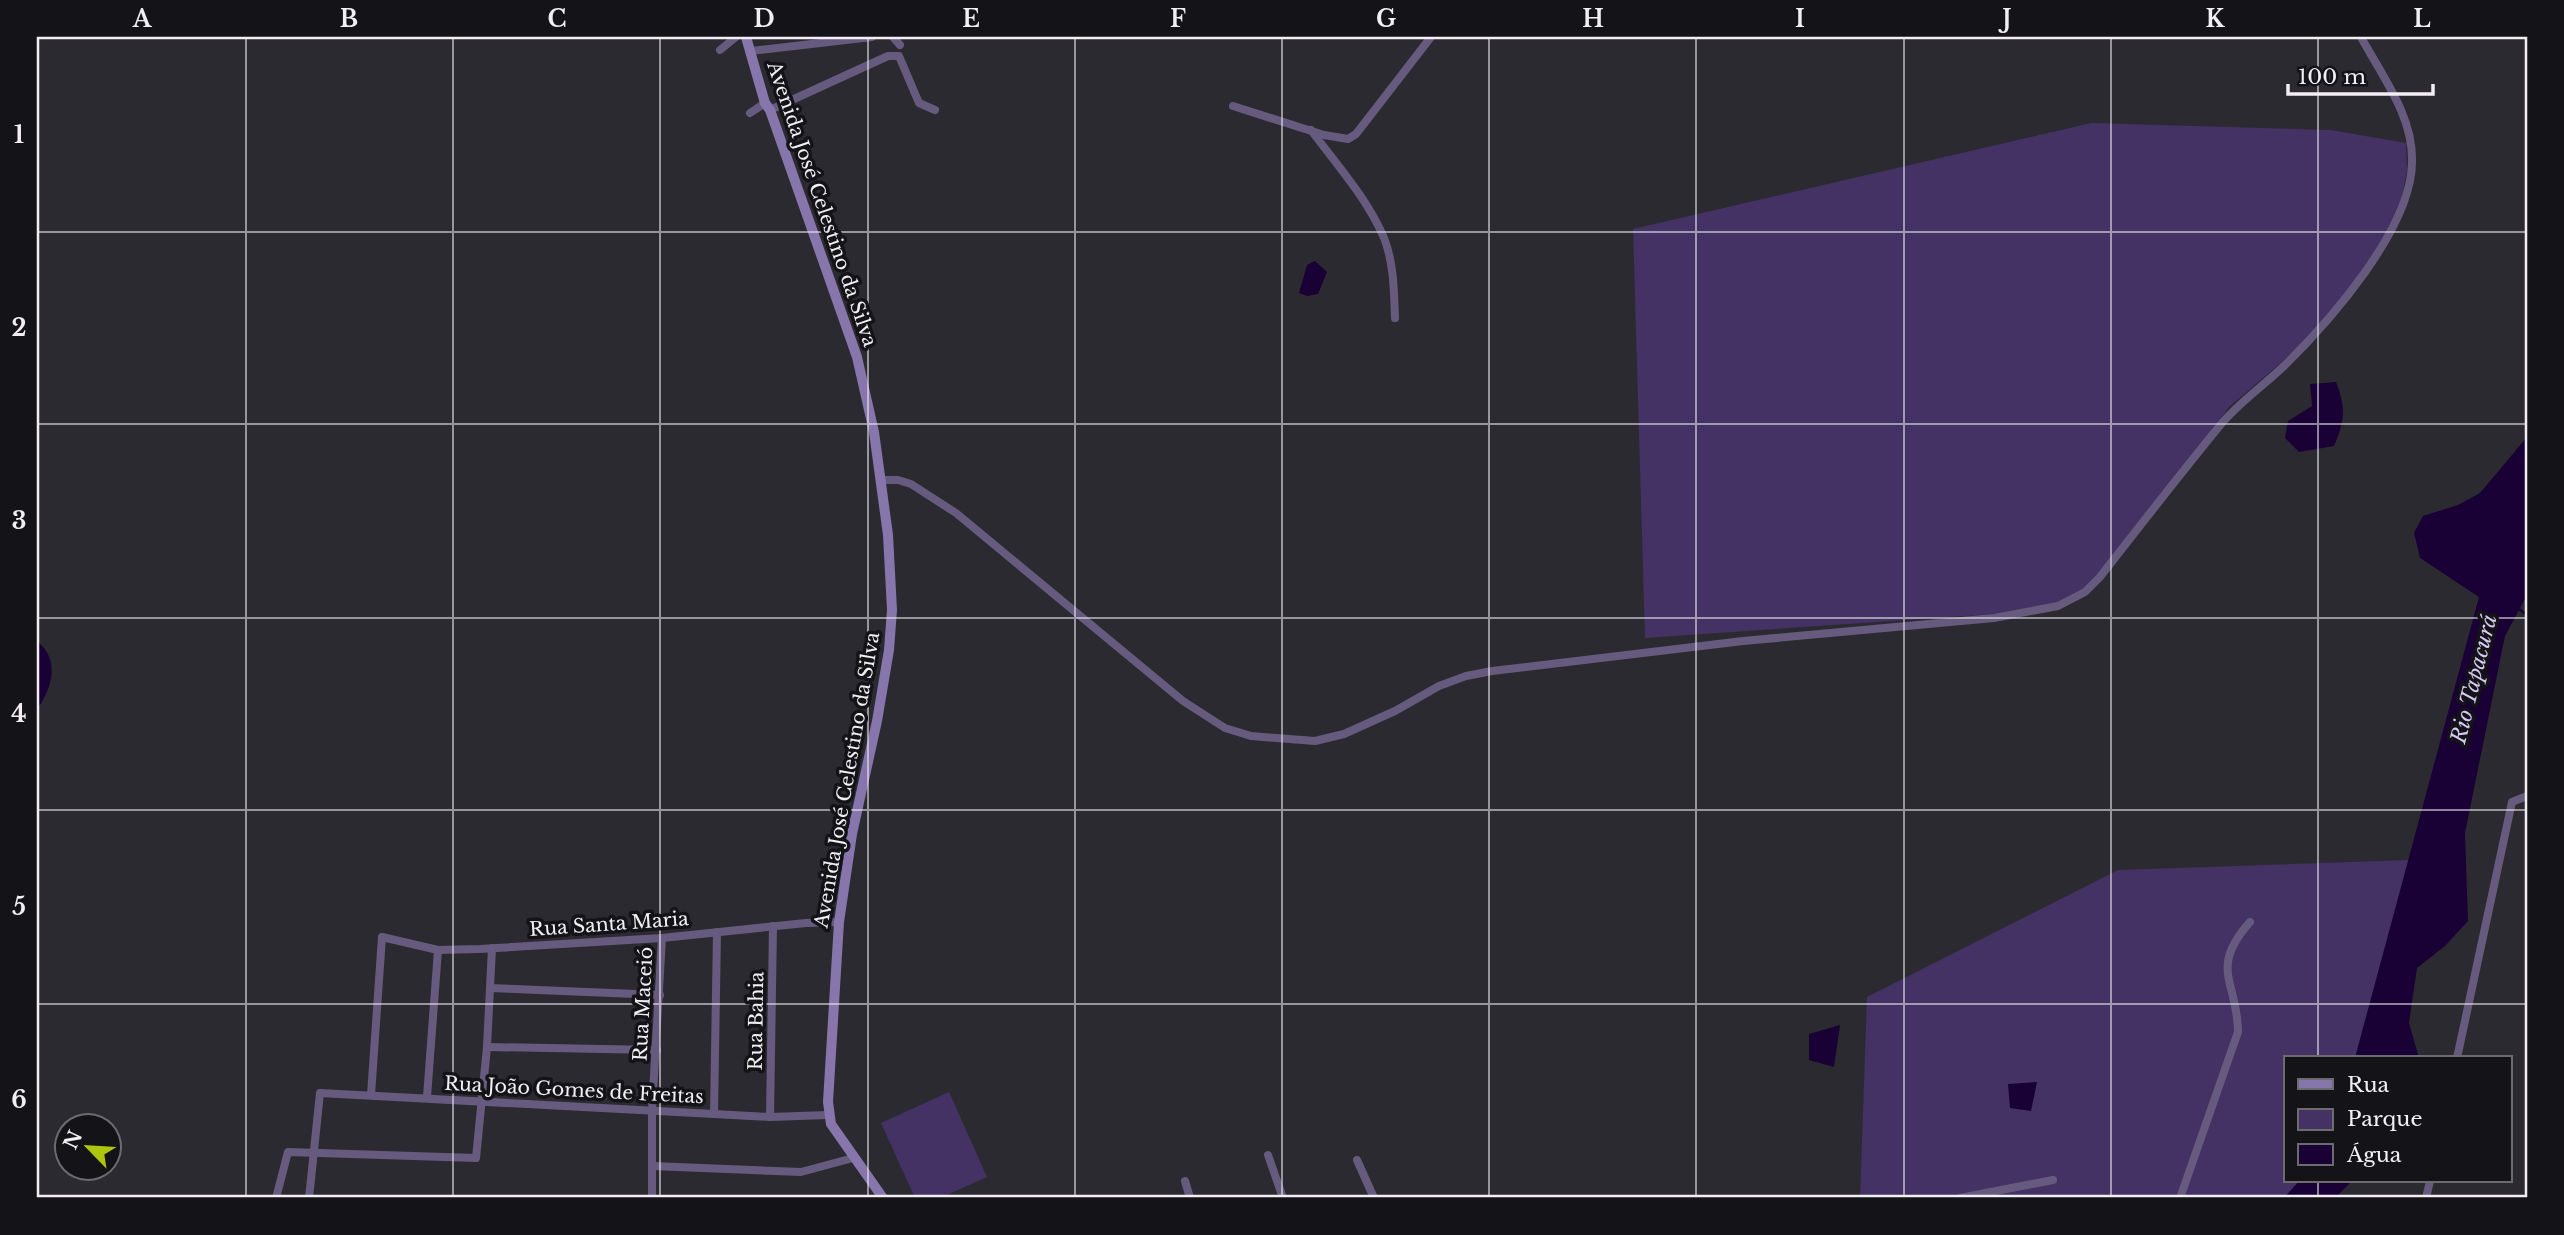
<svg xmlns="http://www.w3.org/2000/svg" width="2564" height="1235" font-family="'Libre Baskerville',serif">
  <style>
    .green { fill: #433263 }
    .water { fill: #190035 }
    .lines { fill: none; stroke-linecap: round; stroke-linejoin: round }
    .stream { stroke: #190035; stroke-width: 2.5 }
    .street { stroke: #665b7e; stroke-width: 8 }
    .secondary { stroke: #8776ac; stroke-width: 10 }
    .grid { fill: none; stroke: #f1eff4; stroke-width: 2; stroke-opacity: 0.55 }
    .labels { text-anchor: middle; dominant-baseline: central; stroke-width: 7; stroke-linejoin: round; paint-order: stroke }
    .street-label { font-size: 19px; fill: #f1eff4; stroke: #141317 }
    .water-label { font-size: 21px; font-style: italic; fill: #d6caf5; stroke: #141317 }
    .neatline { fill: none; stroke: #f1eff4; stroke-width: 2.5 }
    .grid-label { font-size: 23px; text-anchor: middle; font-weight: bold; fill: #f1eff4 }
  </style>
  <rect width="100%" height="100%" fill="#2c2a31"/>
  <g class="green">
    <path d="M2091,123L2331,130L2406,143L2407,171L2397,222L2372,262L2311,337L2229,407L2113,560L2083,589L2053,604L1993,614L1645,638L1633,229Z"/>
    <path d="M2409,860L2355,1058H2286V1181H2299L2284,1198H1860L1867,997L2118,870Z"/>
    <path d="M949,1092L987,1177L940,1198H915L881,1123Z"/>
  </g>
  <g class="water">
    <path d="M1315,261L1327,272L1318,294L1307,296L1299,293L1307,265Z"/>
    <path d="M2336,382C2346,408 2345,420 2334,446L2299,452L2285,438L2288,421L2312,406L2310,384Z"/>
    <path d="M2527,437V595L2505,636L2465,833L2468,921L2445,946L2417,968L2409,1023L2419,1058H2355L2479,597L2420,558L2414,533L2423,516L2458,505L2480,493Z"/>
    <path d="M37,641C59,659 53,684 40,705H37Z"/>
    <path d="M1840,1025L1834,1067L1809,1060V1034Z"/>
    <path d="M2037,1082L2031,1111L2010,1108L2008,1084Z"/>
    <path d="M2299,1181H2352L2335,1198H2284Z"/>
  </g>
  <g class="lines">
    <path class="stream" d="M2519,609L2527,615"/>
    <g class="street">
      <path d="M893,37L900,45"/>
      <path d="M720,50L736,37"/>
      <path d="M751,51L872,37"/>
      <path d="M1233,106L1324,135L1348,139L1356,134L1431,37"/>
      <path d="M770,110L888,56H899L919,103L935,110"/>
      <path d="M750,113L765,103"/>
      <path d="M1311,130C1336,164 1367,198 1384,238C1394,263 1394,292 1395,318"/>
      <path d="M881,480H898L911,484L956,513L1183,701L1225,728L1251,736L1315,741L1344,734L1395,711L1439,686L1466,676L1492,671L1743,641L1994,618L2058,606L2085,592L2100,577C2140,526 2180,474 2222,423C2240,402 2264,385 2284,366C2330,321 2411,229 2412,163C2414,117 2382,76 2361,37"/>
      <path d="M490,988L660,995"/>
      <path d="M487,1047L657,1050"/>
      <path d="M2457,1058L2512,802L2527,796"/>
      <path d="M371,1095L382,937L438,950L480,949L662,938L806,923L839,922"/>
      <path d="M427,1097L438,950"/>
      <path d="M714,1114L717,932"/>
      <path d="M770,1117L773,926"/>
      <path d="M1268,1155L1283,1198"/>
      <path d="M1357,1160L1374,1198"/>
      <path d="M652,1166L801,1172L853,1158"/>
      <path d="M1185,1181L1190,1198"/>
      <path d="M276,1198L288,1152L476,1158L487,1047L492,948"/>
      <path d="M309,1198L320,1093L714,1114L770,1117L828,1115"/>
      <path d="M652,1198V1110L662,938"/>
      <path d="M1960,1198L2053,1180"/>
      <path d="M2180,1198L2238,1032C2238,982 2208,969 2250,922"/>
      <path d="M2426,1198L2430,1181"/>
    </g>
    <path class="secondary" d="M746,37L765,103L770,110L857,357L874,432L888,535L892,610L889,650L877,721L852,834L839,922L828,1102L831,1124L883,1198"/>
  </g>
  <path class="grid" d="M246,37V1198M453,37V1198M660,37V1198M868,37V1198M1075,37V1198M1282,37V1198M1489,37V1198M1696,37V1198M1904,37V1198M2111,37V1198M2318,37V1058M37,232H2527M37,424H2527M37,618H2527M37,810H2527M37,1004H2527M2318,1181V1198"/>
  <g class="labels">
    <g class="street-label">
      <text transform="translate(822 204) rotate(71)">Avenida José Celestino da Silva</text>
      <text transform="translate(847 780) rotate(-80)">Avenida José Celestino da Silva</text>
      <text transform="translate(609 924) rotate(-4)">Rua Santa Maria</text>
      <text transform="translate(643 1004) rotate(-87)">Rua Maceió</text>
      <text transform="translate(756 1021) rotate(-89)">Rua Bahia</text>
      <text transform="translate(574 1090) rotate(3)">Rua João Gomes de Freitas</text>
    </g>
    <g class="water-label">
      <text transform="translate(2474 679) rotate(-76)">Rio Tapacurá</text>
    </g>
  </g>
  <rect width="2564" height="1235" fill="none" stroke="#141317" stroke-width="77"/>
  <rect x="2284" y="1056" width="228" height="126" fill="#141317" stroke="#6c6b6f" stroke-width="2"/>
  <rect x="2298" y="1079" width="35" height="10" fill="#8776ac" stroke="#6c6b6f" stroke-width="2"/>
  <text x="2347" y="1092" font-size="21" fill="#f1eff4">Rua</text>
  <rect x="2298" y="1109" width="35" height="21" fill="#433263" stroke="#6c6b6f" stroke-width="2"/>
  <text x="2347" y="1126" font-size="21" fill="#f1eff4">Parque</text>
  <rect x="2298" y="1144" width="35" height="21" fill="#190035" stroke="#6c6b6f" stroke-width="2"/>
  <text x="2347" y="1162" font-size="21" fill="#f1eff4">Água</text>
  <g transform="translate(88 1147) rotate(295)"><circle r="33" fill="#141317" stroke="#6c6b6f" stroke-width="2"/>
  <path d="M0-5L12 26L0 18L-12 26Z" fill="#adc60d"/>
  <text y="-10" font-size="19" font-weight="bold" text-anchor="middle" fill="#f1eff4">N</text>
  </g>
  <path d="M2288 84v10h145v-10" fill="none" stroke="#f1eff4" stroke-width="3.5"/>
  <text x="2298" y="84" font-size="21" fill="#f1eff4" stroke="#141317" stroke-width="5" paint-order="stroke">100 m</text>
  <rect x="38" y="38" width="2488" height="1158" class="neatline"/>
  <g class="grid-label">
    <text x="142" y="27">A</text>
    <text x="349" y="27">B</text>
    <text x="557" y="27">C</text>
    <text x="764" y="27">D</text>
    <text x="971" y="27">E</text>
    <text x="1178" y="27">F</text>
    <text x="1386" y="27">G</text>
    <text x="1593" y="27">H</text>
    <text x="1800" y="27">I</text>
    <text x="2007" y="27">J</text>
    <text x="2215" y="27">K</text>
    <text x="2422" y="27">L</text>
    <text x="19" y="143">1</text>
    <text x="19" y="336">2</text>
    <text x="19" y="529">3</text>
    <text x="19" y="722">4</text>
    <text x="19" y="915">5</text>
    <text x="19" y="1108">6</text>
  </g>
</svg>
